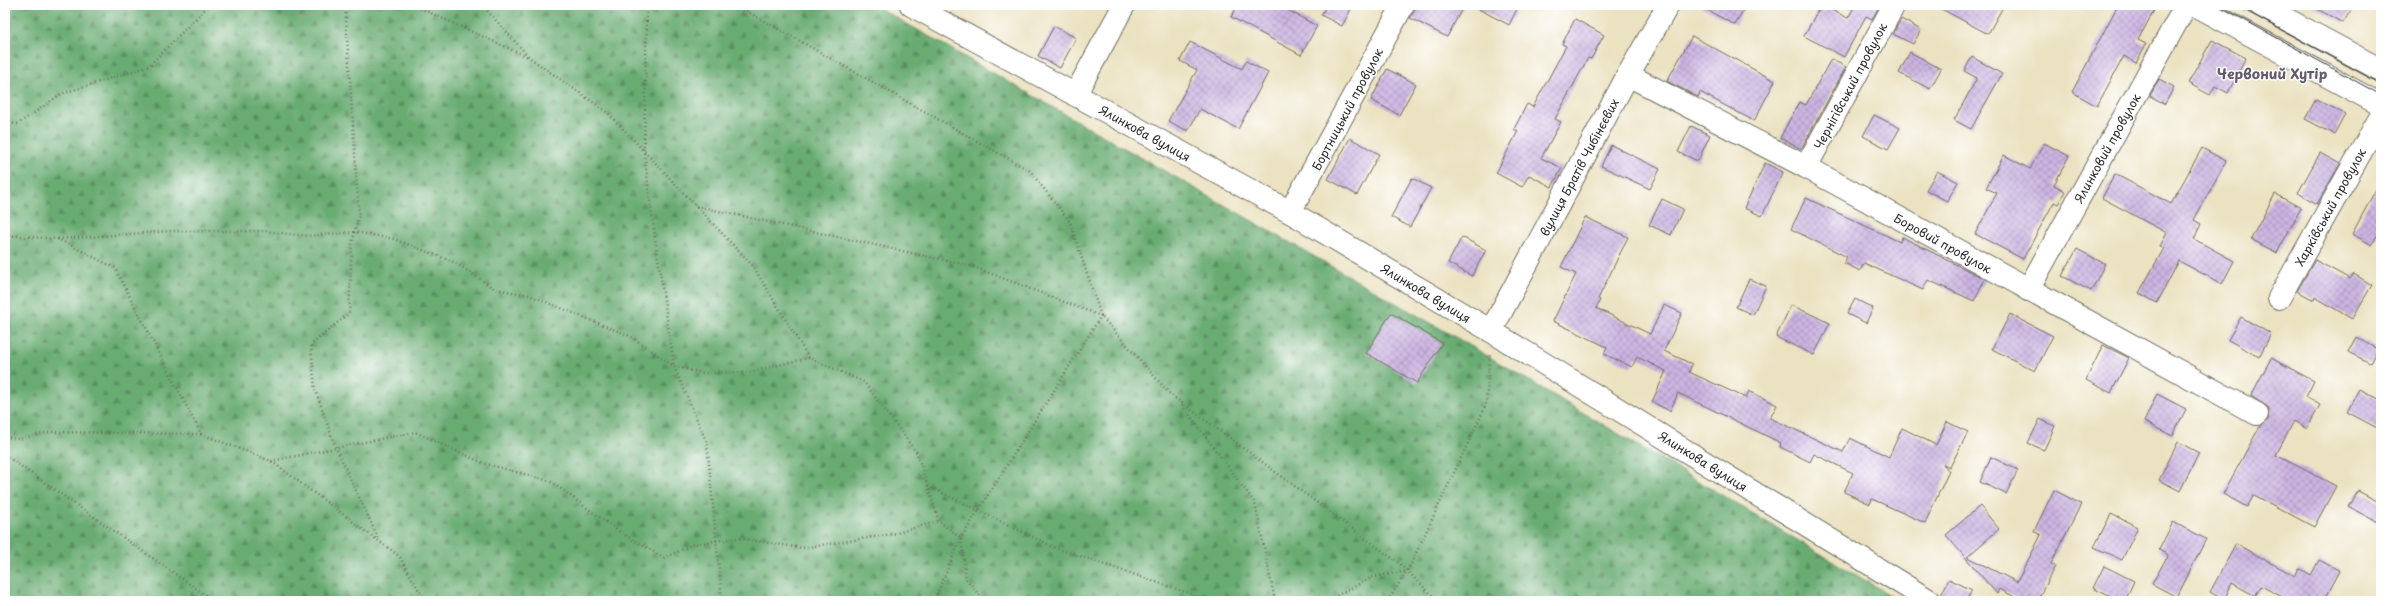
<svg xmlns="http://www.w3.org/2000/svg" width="2386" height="606" font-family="'Playpen Sans',sans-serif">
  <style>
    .forest { fill: url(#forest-firs); stroke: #4a6c4e }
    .building { fill: url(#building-cross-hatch) }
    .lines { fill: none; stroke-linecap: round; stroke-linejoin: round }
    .minor-casing { stroke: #6e6b60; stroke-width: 24 }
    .path { stroke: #6e6b60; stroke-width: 2.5; stroke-dasharray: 1 3; stroke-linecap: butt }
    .minor { stroke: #fff; stroke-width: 22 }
    .tram { stroke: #2b2b2b; stroke-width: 1 }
    .labels { text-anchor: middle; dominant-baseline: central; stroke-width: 3; stroke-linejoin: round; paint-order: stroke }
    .street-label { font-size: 12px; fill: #2b2b2b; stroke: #fff }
    .quarter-label { font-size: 14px; font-weight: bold; fill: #635b6b; stroke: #fff }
  </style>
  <defs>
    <pattern id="forest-firs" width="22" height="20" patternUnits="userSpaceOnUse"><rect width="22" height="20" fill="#69ac72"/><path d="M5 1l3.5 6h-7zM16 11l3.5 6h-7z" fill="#578c5e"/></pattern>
    <pattern id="building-cross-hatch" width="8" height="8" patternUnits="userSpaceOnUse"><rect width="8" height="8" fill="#ccb5e2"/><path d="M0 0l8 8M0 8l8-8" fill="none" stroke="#a693b7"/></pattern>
  </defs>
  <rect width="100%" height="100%" fill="#fff"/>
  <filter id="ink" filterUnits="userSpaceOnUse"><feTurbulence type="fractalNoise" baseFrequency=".025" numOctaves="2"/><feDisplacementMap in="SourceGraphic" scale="8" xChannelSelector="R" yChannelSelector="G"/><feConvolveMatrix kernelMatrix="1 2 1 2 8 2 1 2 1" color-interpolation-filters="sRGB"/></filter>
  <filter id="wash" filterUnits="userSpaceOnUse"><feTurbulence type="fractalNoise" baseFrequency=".012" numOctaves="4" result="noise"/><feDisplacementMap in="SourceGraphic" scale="16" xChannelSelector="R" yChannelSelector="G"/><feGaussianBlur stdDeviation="0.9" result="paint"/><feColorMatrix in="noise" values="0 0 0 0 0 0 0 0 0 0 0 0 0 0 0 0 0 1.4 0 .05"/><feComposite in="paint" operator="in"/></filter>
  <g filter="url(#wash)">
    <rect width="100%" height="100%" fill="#ebe2c1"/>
    <path class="forest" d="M5,5H874L1464,342L1900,601H5Z"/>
    <g id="blocks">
      <g class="building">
        <path d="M1238,5H1278L1317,26L1301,55L1231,17Z"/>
        <path d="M1327,5H1353L1342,26L1321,15Z"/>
        <path d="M1417,5H1464L1447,37L1410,18Z"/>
        <path d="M1471,5H1519L1509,25Z"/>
        <path d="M1698,5H1746L1735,25Z"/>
        <path d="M1821,5L1848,18L1853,9L1845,5H1880L1872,19L1866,16L1844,57L1804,36Z"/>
        <path d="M1934,5H2004L1988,34Z"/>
        <path d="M2118,5H2157L2138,40L2146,44L2136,63L2124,56L2097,106L2072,92Z"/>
        <path d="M2310,5H2354L2343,23Z"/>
        <path d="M1575,19L1604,35L1591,59L1588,58L1555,119L1561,122L1541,158L1562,168L1552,187L1529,175L1522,187L1496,173L1518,131L1514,129L1527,104L1533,107L1566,46L1562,44Z"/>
        <path d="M1901,19L1921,30L1913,44L1893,34Z"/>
        <path d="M1054,26L1076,38L1060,68L1038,56Z"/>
        <path d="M1692,36L1775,81L1754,121L1700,92L1698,97L1667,81Z"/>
        <path d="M2212,40L2246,58L2228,93L2215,86L2210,95L2188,83Z"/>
        <path d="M1190,42L1242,69L1246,61L1268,73L1238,129L1200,109L1188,131L1168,121L1197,70L1180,61Z"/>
        <path d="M1910,52L1941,69L1930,89L1899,73Z"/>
        <path d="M1972,57L2002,74L1971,129L1954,120L1977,78L1964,71Z"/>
        <path d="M1831,59L1846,67L1801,149L1780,138L1799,102L1806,105Z"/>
        <path d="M1387,69L1416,84L1399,115L1371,100Z"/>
        <path d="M2159,79L2174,87L2165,104L2150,96Z"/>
        <path d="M2316,99L2345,114L2334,134L2305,119Z"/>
        <path d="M1874,115L1900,128L1888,149L1863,136Z"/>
        <path d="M1691,126L1710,135L1698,161L1678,152Z"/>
        <path d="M1350,138L1379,154L1357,195L1328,179Z"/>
        <path d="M2044,143L2069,156L2054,185L2065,191L2058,204L2054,202L2023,259L1975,234L1997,193L1986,188L2004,155L2030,169Z"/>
        <path d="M1611,145L1660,169L1650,189L1601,166Z"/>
        <path d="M2202,148L2226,161L2194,220L2201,224L2194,239L2234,261L2222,284L2179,261L2157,303L2139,293L2164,248L2160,246L2167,233L2102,198L2115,174L2171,204Z"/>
        <path d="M2320,153L2340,164L2317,204L2298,193Z"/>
        <path d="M1765,163L1783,172L1762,216L1744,208Z"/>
        <path d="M1937,171L1958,182L1947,201L1926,190Z"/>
        <path d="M1412,178L1431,188L1410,227L1391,217Z"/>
        <path d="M2381,180V228L2372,245L2352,234Z"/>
        <path d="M2275,194L2301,208L2277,253L2251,239Z"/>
        <path d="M1806,198L1900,242L1902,237L1985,279L1974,301L1928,280L1923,290L1864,263L1860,271L1844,263L1847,257L1791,229Z"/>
        <path d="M1662,199L1683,209L1671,235L1649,225Z"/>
        <path d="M1585,217L1628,237L1598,299L1600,300L1596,308L1650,334L1664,305L1682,313L1664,351L1692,364L1689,372L1746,398L1749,391L1777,405L1770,418L1843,452L1850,438L1889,457L1902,428L1936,445L1947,422L1968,432L1950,467L1943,464L1949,471L1925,523L1872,499L1870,504L1844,492L1853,473L1814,454L1810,462L1780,447L1781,443L1678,393L1670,411L1652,402L1666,371L1637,357L1632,367L1604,354L1607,347L1553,321L1576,274L1561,267Z"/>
        <path d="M1462,237L1486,250L1472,276L1448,263Z"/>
        <path d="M2077,249L2105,264L2091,291L2062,276Z"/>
        <path d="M2315,260L2350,279L2354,274L2372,285L2352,319L2315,297L2314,300L2297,291Z"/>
        <path d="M1749,279L1766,286L1753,315L1736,307Z"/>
        <path d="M1855,299L1873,308L1866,323L1847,314Z"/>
        <path d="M1791,305L1830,323L1814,355L1776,337Z"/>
        <path d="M1391,313L1442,343L1417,383L1366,353Z"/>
        <path d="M2010,314L2053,336L2035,371L1992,349Z"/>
        <path d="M2241,317L2271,334L2259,357L2228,340Z"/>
        <path d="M2356,337L2378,349L2370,363L2348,352Z"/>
        <path d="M2103,345L2129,358L2111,393L2086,380Z"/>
        <path d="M2271,358L2314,381L2306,397L2320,405L2307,429L2294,421L2276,455L2336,486L2314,527L2254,495L2247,507L2223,494L2260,426L2268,420L2269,408L2251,396Z"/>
        <path d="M2359,389L2381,400V430L2347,412Z"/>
        <path d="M2157,394L2186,409L2173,436L2144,422Z"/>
        <path d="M2040,419L2055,426L2044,450L2028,443Z"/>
        <path d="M2178,442L2199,453L2180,491L2159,480Z"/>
        <path d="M1991,457L2018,470L2006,494L1980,482Z"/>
        <path d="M2054,490L2081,504L2051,564L2055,566L2037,601H2023L1999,589L1997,594L1946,535L1980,506L1999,529L1967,557L2017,582L2041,535L2034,531Z"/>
        <path d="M2358,491L2381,503V524L2349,507Z"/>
        <path d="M2111,514L2138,527L2122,560L2094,547Z"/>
        <path d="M2173,522L2206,539L2177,597L2152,584L2168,555L2159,550Z"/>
        <path d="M2236,544L2295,576L2299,568L2311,575L2319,560L2340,571L2324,601H2290L2261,586L2255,596L2232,583L2224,600L2210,592Z"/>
        <path d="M2104,566L2134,581L2125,601H2119L2093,588Z"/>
        <path d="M1949,579L1972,590L1966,601H1942L1941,595Z"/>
      </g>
    </g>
  </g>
  <g filter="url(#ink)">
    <use href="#blocks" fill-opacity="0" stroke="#6e6b60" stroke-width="1"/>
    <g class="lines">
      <defs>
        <g id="minor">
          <path d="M911,5L1290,212L1491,331L1930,601"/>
          <path d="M2195,5L2381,105"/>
          <path d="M2260,5L2381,70"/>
          <path d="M1628,75L1806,167L2257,414"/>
          <path d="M1075,95L1124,5"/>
          <path d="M1806,167L1894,5"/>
          <path d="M1290,212L1403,5"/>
          <path d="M2028,290L2186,5"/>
          <path d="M2279,298L2381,116"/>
          <path d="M1491,331L1628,75L1668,5"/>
        </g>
      </defs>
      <use href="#minor" class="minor-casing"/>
      <g class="path">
        <path d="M345,5L359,215L352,243L349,313L311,345L315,389L336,448L379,540"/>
        <path d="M413,5L528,57"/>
        <path d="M482,5L530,58L607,112L753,266L809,358L864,382L917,453L939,521"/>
        <path d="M647,5L644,152L655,238L674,366L707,443L722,601"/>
        <path d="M736,5L1030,171L1070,222L1101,316L1170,394L1400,564L1438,601"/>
        <path d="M5,123L18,124L61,94L149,66L209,5"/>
        <path d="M696,206L971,266L1101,316L961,538L934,601"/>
        <path d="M5,235L58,239L115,268L201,434L271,461L399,556L425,601"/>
        <path d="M58,239L171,231H264L307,236L355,232L394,239L454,262L495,289L529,295L630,336L674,366L702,373L750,372L809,358"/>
        <path d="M1182,405L1255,503L1275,601"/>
        <path d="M5,437L19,439L51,432L201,434"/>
        <path d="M5,455L214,601"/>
        <path d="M271,461L415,432L483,463L550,481L620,532L664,558L694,544L737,538L802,548L893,534L939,521L961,538L966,579L985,601"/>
        <path d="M928,486L1056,548L1212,601"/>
        <path d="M1326,601L1373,577L1407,571"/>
        <path d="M1388,601L1410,566L1486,405L1490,353"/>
      </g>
      <use href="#minor" class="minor"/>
      <g class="tram">
        <path d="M2217,5L2381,95"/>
        <path d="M2235,5L2381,84"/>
      </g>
    </g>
  </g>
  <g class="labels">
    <g class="street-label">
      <text transform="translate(1850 86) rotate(-62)">Чернігівський провулок</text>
      <text transform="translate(1347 109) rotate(-62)">Бортницький провулок</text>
      <text transform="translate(1145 133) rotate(29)">Ялинкова вулиця</text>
      <text transform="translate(2107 148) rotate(-61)">Ялинковий провулок</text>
      <text transform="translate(1579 167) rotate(-62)">вулиця Братів Чибінєєвих</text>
      <text transform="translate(2330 207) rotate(-61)">Харківський провулок</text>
      <text transform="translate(1943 243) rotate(29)">Боровий провулок</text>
      <text transform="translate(1426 293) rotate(31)">Ялинкова вулиця</text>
      <text transform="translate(1703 461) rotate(32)">Ялинкова вулиця</text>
    </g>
    <g class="quarter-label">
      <text x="2272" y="73">Червоний Хутір</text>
    </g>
  </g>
  <rect width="2386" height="606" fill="none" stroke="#fff" stroke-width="20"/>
</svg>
